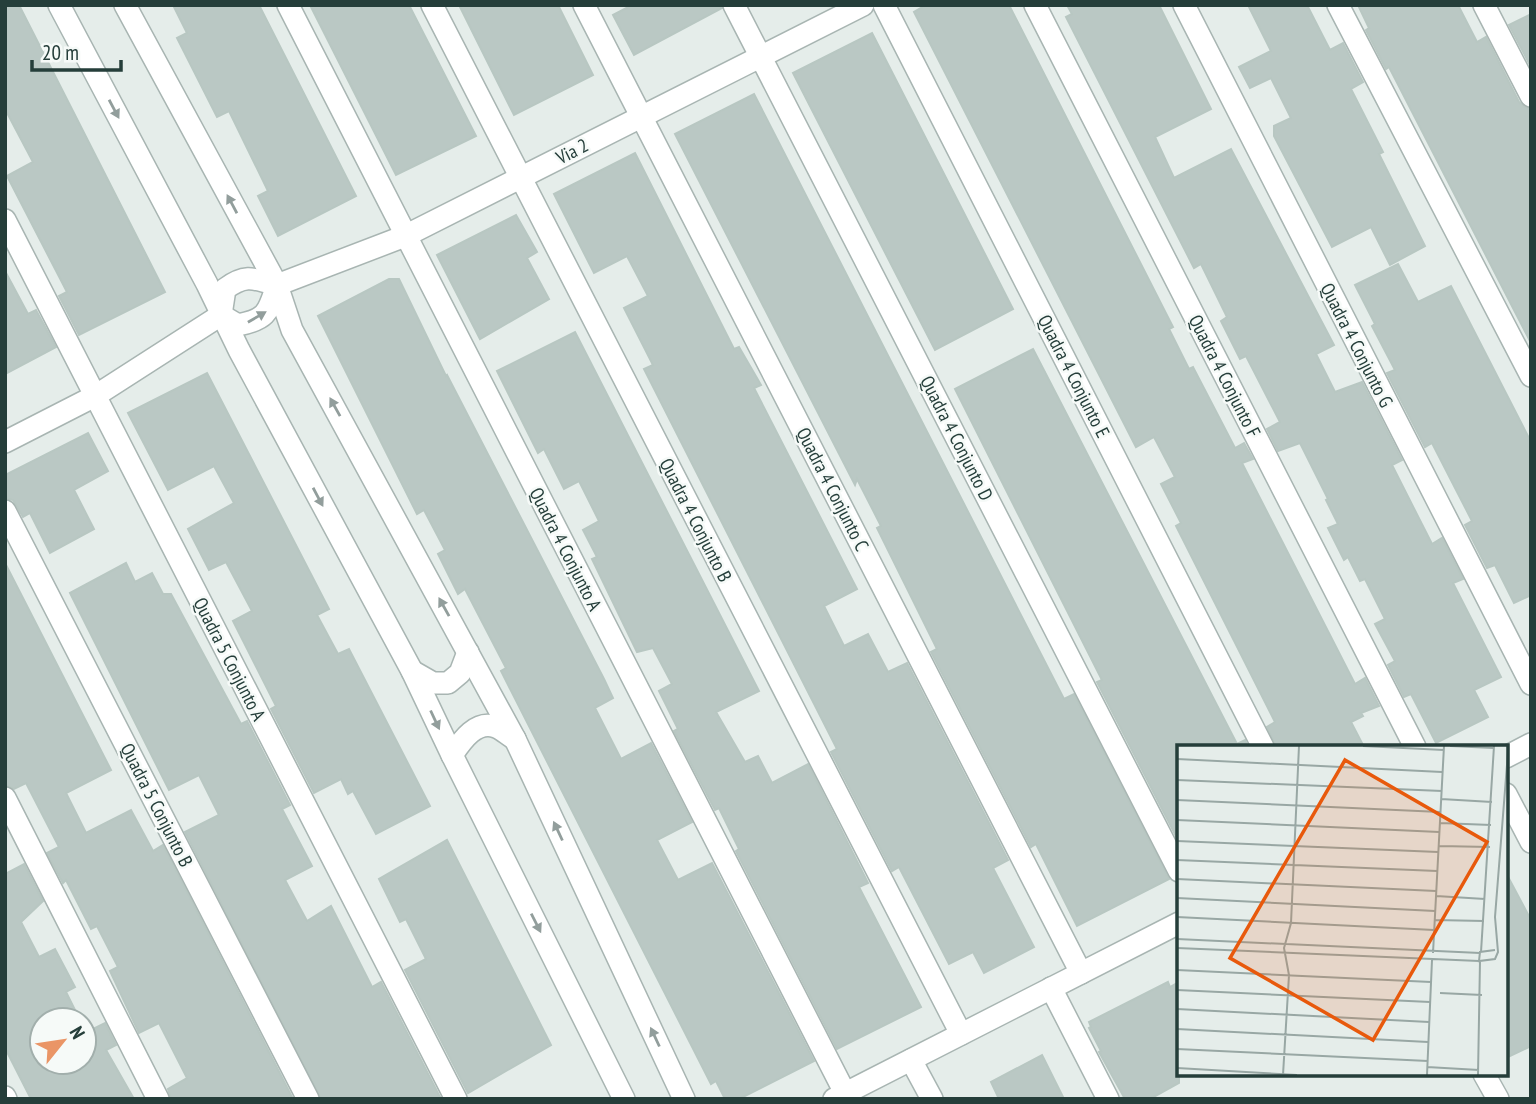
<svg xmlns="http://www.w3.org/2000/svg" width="1536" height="1104" font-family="'PT Sans Narrow',sans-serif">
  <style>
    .building { fill: #bac8c4; stroke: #b8c7c2; stroke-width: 2 }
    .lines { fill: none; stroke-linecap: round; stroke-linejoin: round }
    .minor-casing { stroke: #a8b5b2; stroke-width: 24 }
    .minor { stroke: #fff; stroke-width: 21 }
    .oneway { fill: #929e9c }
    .labels { text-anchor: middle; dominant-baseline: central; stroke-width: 5; stroke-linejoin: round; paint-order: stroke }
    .street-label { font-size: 19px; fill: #253e3a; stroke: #f6faf8 }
    .inset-road { fill: none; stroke: #98a7a4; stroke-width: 2 }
    .view { fill: #e8590c; fill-opacity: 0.15; stroke: #e8590c; stroke-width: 3.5 }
    .inset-edge { fill: none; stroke: #253e3a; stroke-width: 3.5 }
  </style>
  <rect width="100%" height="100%" fill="#e5edea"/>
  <g class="building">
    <path d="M5,5H19L165,292L79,335L59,296L67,292L7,176L33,162L5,109Z"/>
    <path d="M173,5H259L356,196L278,236L258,196L268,191L229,111L217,117L177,38L187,33Z"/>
    <path d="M310,5H409L476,136L396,175Z"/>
    <path d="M459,5H558L593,75L514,115Z"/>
    <path d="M632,5H721L722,8L634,55L613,15Z"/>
    <path d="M926,5H1009L1173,327L1169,329L1189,369L1193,367L1235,448L1244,443L1253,459L1242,463L1355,684L1365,678L1379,706L1361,713L1363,716L1351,722L1364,747H1276L1267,727L1275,722L1176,526L1181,523L1161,484L1175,477L1154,437L1136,447L914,12Z"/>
    <path d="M1067,5H1159L1211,109L1155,137L1174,178L1231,149L1334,345L1316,354L1335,392L1362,382L1402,460L1392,465L1432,544L1442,538L1463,579L1453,583L1501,677L1474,690L1488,717L1436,743L1411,694L1404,697L1388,665L1395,661L1375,624L1385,619L1365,579L1360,581L1348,557L1344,560L1328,528L1338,524L1326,500L1328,499L1300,443L1278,451L1267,429L1280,422L1246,356L1240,359L1221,321L1227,317L1201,264L1194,268L1066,17L1072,14Z"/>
    <path d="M1248,5H1307L1330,50L1343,43L1363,82L1351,89L1383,152L1379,154L1425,246L1390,265L1371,227L1332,247L1274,136V126L1291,118L1271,78L1250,88L1239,67L1271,51Z"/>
    <path d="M1358,5H1458L1477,42L1486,37L1519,102L1525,107L1531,109V343L1389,67L1386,69L1366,30L1369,28Z"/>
    <path d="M1531,14V67L1509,25Z"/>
    <path d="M872,33L1013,309L935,350L793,73Z"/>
    <path d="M754,94L1064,699L1074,694L1169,879L1077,926L1036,844L1031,847L931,652L937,649L877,528L881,526L857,479L855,485L675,134Z"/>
    <path d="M635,153L734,349L739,347L761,385L754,388L857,589L824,606L844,646L868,634L888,672L907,663L1008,860L993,868L1034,947L984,973L973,952L949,964L899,867L892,871L831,752L837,749L644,369L653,365L624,308L648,296L627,256L594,273L554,194Z"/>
    <path d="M516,215L537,252L527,258L549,299L480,339L437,255Z"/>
    <path d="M1398,264L1418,302L1451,286L1531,442V595L1514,603L1495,565L1487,568L1465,525L1472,521L1453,484L1432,443L1425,447L1387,373L1395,370L1372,326L1375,324L1355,285Z"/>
    <path d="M5,271L28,314L36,310L56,347L5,374Z"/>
    <path d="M389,279H399L446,376L447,375L604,679L613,698L595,708L621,759L651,743L692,822L657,840L678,880L712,863L814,1061L739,1099H725L716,1081L711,1084L501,671L506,668L465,589L458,594L438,554L445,550L424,510L417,514L318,316Z"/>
    <path d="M575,332L759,691L716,712L745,762L758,756L772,783L808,764L868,883L859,887L921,1007L837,1049L736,851L739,849L719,808L715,810L674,731L678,729L659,691L672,684L653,648L637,652L592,559L597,557L583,530L599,521L579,481L564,489L544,449L538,453L497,371Z"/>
    <path d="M1033,349L1237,744L1245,740L1248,747H1179V842L1097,682L1102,680L955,389Z"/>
    <path d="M207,373L329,609L317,615L338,654L349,649L430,806L376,834L353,791L348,794L341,779L314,793L271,709L276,706L233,621L252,611L226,562L209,570L188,529L234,503L214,466L168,490L128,413Z"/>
    <path d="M88,433L108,471L74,490L94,529L50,553L30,513L23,517L13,500L5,498V475Z"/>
    <path d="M5,563L111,770L66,793L86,833L131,810L153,851L163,845L293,1099H171L168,1089L187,1078L159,1023L139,1033L110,971L118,967L97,926L91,929L66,880L63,883L47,853L59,847L26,783L14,789L5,785Z"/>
    <path d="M126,563L135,582L152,573L163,594H171L241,724L247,721L290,805L282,809L312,866L285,880L307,921L331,906L372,987L381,982L441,1099H321L185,832L219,815L199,775L169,790L70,593Z"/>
    <path d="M447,840L551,1045L468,1093L405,970L426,959L406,919L400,922L379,879Z"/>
    <path d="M24,864L43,901L21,922L39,957L55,949L75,987L66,992L80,1020H42V1062H84V1027L87,1032L105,1023L116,1045L106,1050L134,1099H31L5,1048V874Z"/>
    <path d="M1506,873L1531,920V1046L1506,1058Z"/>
    <path d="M1168,982L1170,987L1179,982V1083L1150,1099H1125L1099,1052L1101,1051L1089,1028L1091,1027L1089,1022Z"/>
    <path d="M1042,1055L1064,1099H999L991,1082Z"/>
  </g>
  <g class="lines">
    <defs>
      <g id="minor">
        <path d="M59,5L207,284L239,350L412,671L452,755L624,1099"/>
        <path d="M125,5L277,285L292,330L515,739L684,1099"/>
        <path d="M288,5L845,1093"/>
        <path d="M432,5L961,1034"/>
        <path d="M584,5L1081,973"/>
        <path d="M734,5L1179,871"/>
        <path d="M884,5L1263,747"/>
        <path d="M1035,5L1415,747"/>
        <path d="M1184,5L1531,684"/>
        <path d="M1338,5L1531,376"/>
        <path d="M1484,5L1531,96"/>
        <path d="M5,220L456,1099"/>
        <path d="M277,285L405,236L863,5"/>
        <path d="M221,315L225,289C245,274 253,278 277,285"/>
        <path d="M221,315L238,325C268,319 268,312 277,285"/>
        <path d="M5,442L95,396L221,315"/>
        <path d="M5,511L308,1099"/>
        <path d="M412,671L433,683H448L460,673L468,652"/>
        <path d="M452,755C461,742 476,719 496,727C502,729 509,736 515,739"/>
        <path d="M1506,757L1531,744"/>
        <path d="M1506,794L1531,842"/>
        <path d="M5,798L158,1099"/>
        <path d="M1051,988L1108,1099"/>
        <path d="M911,1060L932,1099"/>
        <path d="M1484,1074L1498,1099"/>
        <path d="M5,1097L6,1099"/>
        <path d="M834,1099L1179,923"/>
      </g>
    </defs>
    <use href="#minor" class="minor-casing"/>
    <use href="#minor" class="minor"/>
  </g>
  <defs><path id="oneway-solid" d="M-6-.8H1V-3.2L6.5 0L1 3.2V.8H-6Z" transform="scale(1.75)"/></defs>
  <g class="oneway">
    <use href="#oneway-solid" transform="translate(114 109) rotate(62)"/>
    <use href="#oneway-solid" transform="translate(232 204) rotate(-118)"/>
    <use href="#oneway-solid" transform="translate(257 317) rotate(-30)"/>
    <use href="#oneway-solid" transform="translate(335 407) rotate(-119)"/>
    <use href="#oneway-solid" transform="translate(318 497) rotate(62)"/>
    <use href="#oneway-solid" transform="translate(444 607) rotate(-119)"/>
    <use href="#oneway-solid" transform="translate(435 720) rotate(65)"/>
    <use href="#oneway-solid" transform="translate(558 831) rotate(-115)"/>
    <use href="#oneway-solid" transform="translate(536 923) rotate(63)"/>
    <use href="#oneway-solid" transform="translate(655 1037) rotate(-115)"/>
  </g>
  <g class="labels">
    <g class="street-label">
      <text transform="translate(572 151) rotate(-27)">Via 2</text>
      <text transform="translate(1357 345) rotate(63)">Quadra 4 Conjunto G</text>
      <text transform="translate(1074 376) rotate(63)">Quadra 4 Conjunto E</text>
      <text transform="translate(1225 376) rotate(63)">Quadra 4 Conjunto F</text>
      <text transform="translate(957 438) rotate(63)">Quadra 4 Conjunto D</text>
      <text transform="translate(833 489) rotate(63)">Quadra 4 Conjunto C</text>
      <text transform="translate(696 520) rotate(63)">Quadra 4 Conjunto B</text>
      <text transform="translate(566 549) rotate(63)">Quadra 4 Conjunto A</text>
      <text transform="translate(230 659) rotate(63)">Quadra 5 Conjunto A</text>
      <text transform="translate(157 805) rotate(63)">Quadra 5 Conjunto B</text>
    </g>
  </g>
  <g transform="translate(1177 745)">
    <rect width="331" height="331" fill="#e5edea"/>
    <path class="inset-road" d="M186,1L267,5M273,1L317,3M0,14L265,27M0,35L265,46M264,54L315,57M0,55L263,67M0,75L262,87M263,78L314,80M0,96L261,107M262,101L313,102M0,115L260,126M0,134L259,146M259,151L308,154M0,153L258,166M0,172L257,185M258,175L307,176M0,194L303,208M0,203L302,216M318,205L303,207L302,216L318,214L321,207L318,172L331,7M304,207L317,1M256,208L267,1M0,225L254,237M0,245L253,257M263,248L305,250M0,264L252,277M0,284L251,297M0,304L251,316M250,322L302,325M0,323L120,330M106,330L112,230L107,203L114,178L122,1M250,330L255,215M301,330L303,216"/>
    <path class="view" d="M168,15L310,97L196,295L53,213Z"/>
    <rect width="331" height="331" class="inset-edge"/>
  </g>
  <rect width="1536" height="1104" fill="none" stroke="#253e3a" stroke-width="14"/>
  <g transform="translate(63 1041) rotate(60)"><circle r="33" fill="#f6faf8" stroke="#a2afac" stroke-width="2"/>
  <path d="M0-5L12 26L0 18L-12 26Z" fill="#ea9566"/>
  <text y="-10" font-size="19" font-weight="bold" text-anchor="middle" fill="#253e3a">N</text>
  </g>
  <path d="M32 60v10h89v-10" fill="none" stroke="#253e3a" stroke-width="3.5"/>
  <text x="42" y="60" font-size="21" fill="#253e3a" stroke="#f6faf8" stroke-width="5" paint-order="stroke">20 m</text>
</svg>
